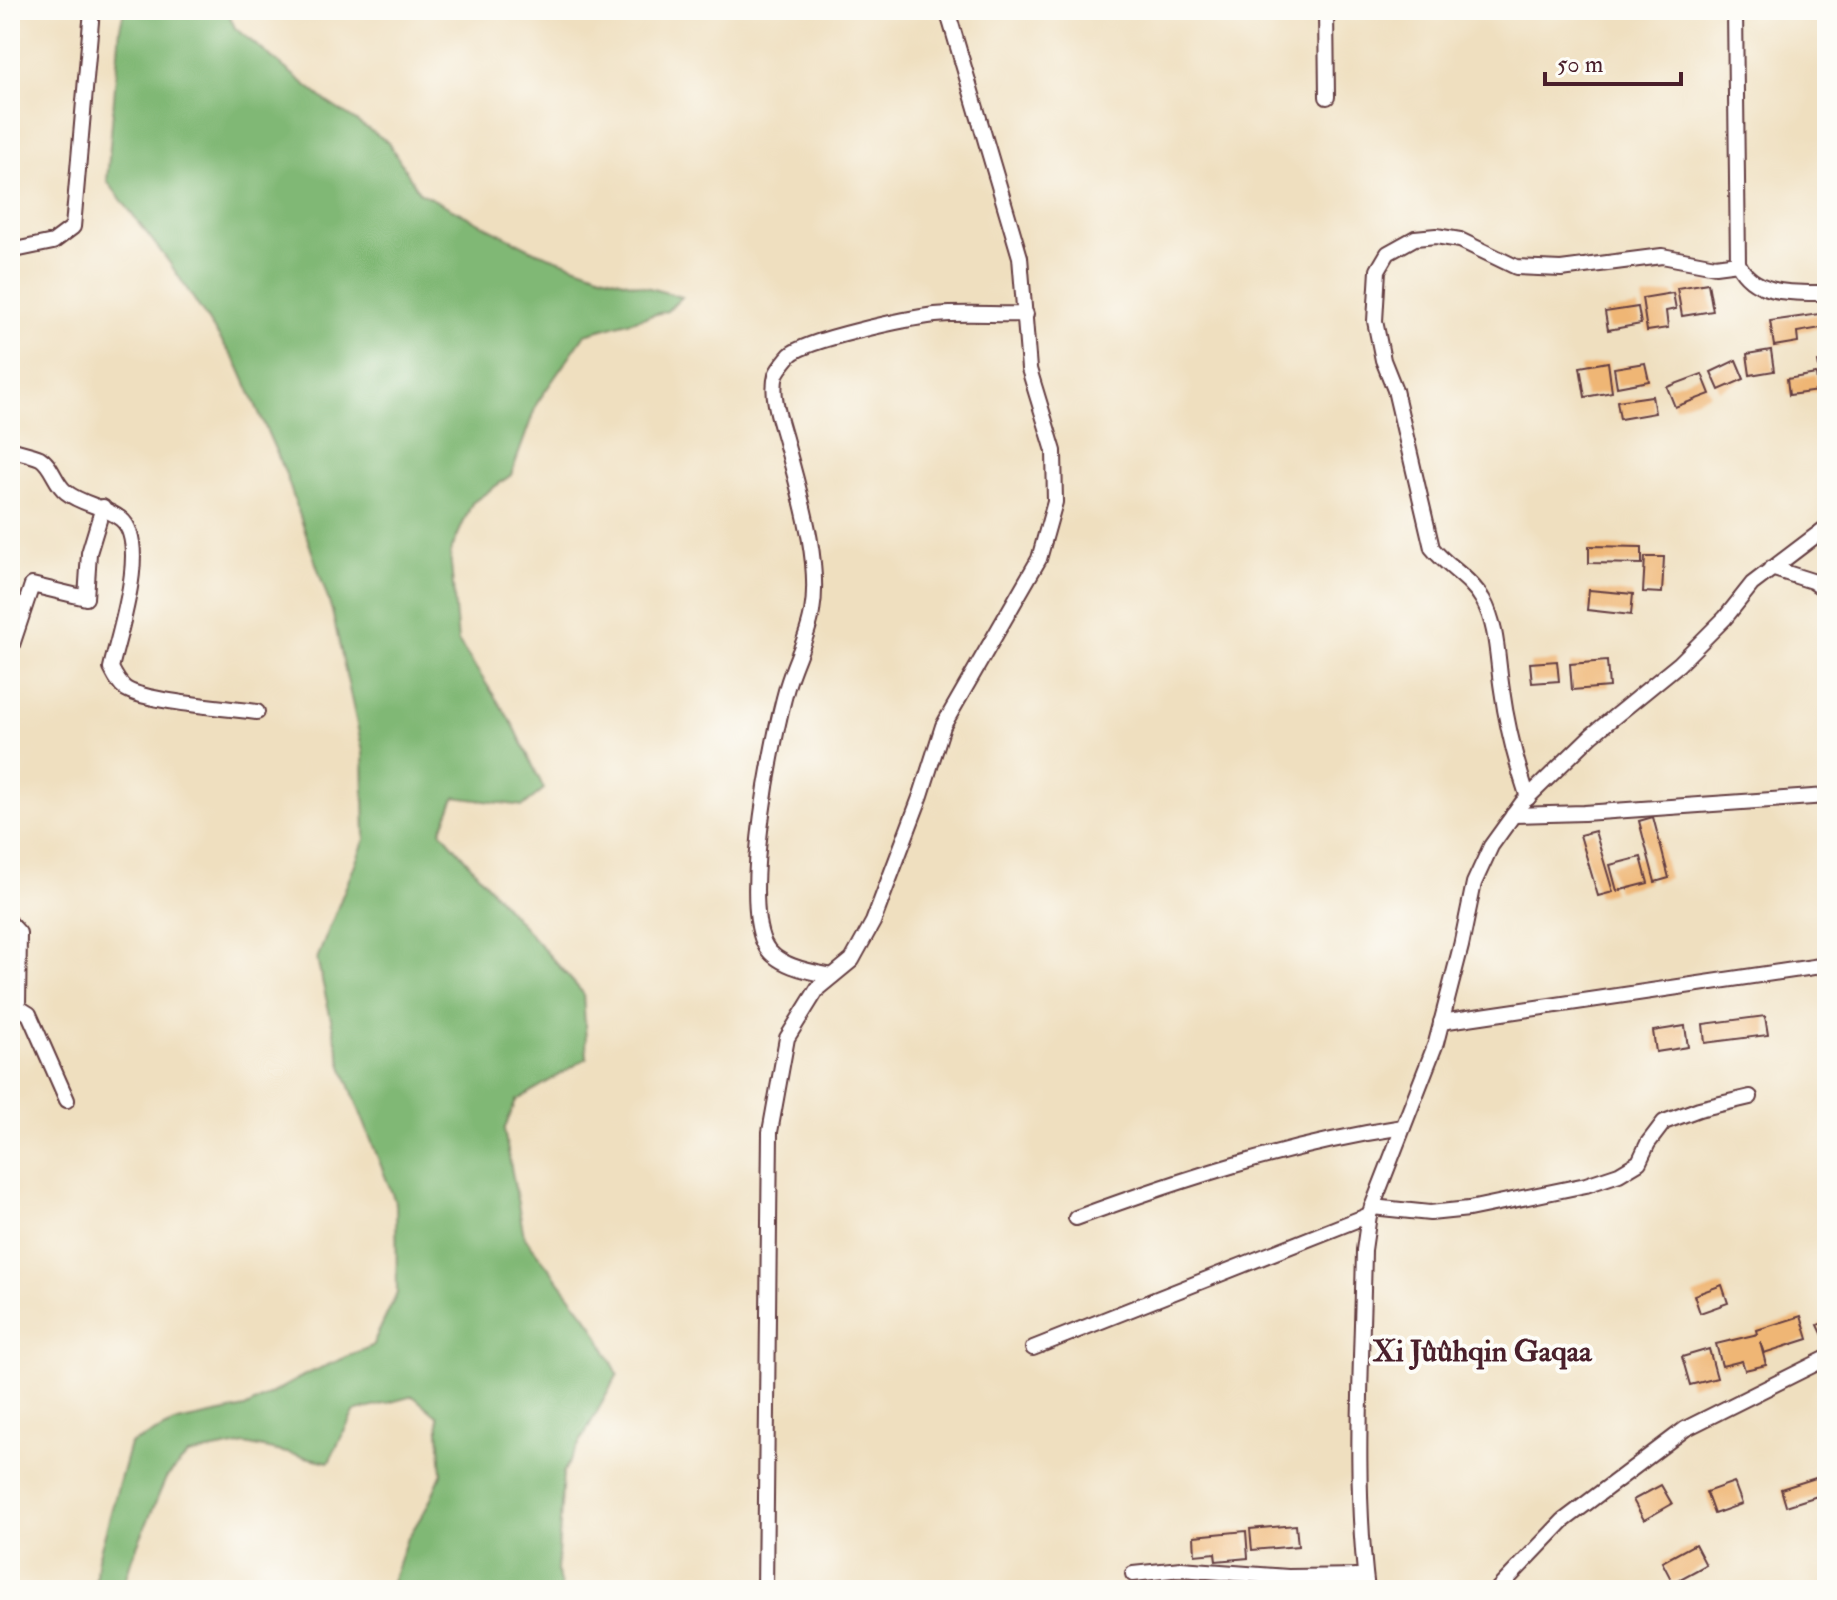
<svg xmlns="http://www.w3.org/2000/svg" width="1837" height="1600" font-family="'IM FELL Double Pica',serif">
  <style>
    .forest { fill: #80b875; stroke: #656c50; stroke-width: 2 }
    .building { fill: #efb675 }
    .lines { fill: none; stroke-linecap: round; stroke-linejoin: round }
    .minor-casing { stroke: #633c41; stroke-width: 18 }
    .minor { stroke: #fff; stroke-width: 14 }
    .labels { text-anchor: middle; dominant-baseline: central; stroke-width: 8; stroke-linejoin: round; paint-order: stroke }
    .quarter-label { font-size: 30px; font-weight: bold; fill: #4a1f2b; stroke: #fdfcf7 }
  </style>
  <rect width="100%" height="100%" fill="#fdfcf7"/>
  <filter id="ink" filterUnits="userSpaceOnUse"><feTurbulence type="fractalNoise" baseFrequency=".0125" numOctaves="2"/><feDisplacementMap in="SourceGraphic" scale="16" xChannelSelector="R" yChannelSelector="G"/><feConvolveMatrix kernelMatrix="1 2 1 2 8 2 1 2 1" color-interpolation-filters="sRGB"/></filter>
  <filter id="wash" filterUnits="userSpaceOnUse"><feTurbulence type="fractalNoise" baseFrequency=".006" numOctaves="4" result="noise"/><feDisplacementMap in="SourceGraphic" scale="32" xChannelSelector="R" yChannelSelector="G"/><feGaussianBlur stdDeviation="1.8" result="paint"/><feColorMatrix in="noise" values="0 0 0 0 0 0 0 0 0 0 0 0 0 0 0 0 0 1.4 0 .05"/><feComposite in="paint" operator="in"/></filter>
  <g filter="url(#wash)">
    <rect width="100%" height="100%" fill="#efdfbf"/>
    <path class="forest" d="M124,10H227L235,28L327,102L388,142L419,192L534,251L602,275L682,297L667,311L585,334L537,403L511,475L472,503L450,553L458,641L514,726L544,789L523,806L455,797L441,831L514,916L583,993L587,1058L516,1101L504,1130L524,1236L592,1324L618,1374L563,1473L557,1571L562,1590H389L406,1541L427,1507L442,1473L438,1417L413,1396L354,1412L329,1462L245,1444L188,1455L166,1478L132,1558L122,1590H95L97,1562L130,1444L177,1422L245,1408L305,1375L372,1346L397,1293L396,1204L342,1066L317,959L365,839L363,752L332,611L285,472L239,367L169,262L107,181L120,28Z"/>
    <g id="blocks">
      <g class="building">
        <path d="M1708,283L1713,311L1682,316L1677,288Z"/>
        <path d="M1673,293L1676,309L1666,311L1668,328L1647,331L1642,298Z"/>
        <path d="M1638,307L1641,324L1608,330L1605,312Z"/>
        <path d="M1827,313V327L1797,332L1798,342L1774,346L1770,321Z"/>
        <path d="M1771,350L1774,371L1750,375L1747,354Z"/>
        <path d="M1736,360L1744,379L1719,390L1711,372Z"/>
        <path d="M1827,360V377L1821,378L1818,362Z"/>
        <path d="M1608,362L1612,392L1585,397L1580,367Z"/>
        <path d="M1645,363L1649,381L1617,387L1614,368Z"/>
        <path d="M1702,374L1710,394L1675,407L1667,387Z"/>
        <path d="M1816,374L1818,391L1789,395L1787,379Z"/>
        <path d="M1652,396L1655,413L1620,419L1617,401Z"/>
        <path d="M1589,546L1642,547V564L1589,563Z"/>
        <path d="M1645,557H1664L1662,593L1643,592Z"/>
        <path d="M1589,590L1633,594L1631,615L1587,610Z"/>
        <path d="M1557,661L1559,681L1532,683L1530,663Z"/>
        <path d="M1607,661L1609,687L1572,690L1570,664Z"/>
        <path d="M1653,817L1669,878L1655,882L1639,821Z"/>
        <path d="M1595,831L1613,892L1598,896L1580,835Z"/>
        <path d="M1641,857L1648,883L1617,891L1610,865Z"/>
        <path d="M1765,1016L1768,1035L1705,1043L1703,1024Z"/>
        <path d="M1685,1026L1688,1047L1656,1052L1653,1031Z"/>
        <path d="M1722,1285L1728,1303L1700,1313L1694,1295Z"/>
        <path d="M1801,1316L1808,1339L1764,1353L1760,1342L1766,1365L1745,1370L1742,1361L1722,1366L1716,1344L1758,1334L1757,1330Z"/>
        <path d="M1827,1321V1344L1818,1325Z"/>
        <path d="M1709,1349L1717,1378L1690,1385L1682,1357Z"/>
        <path d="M1822,1476L1827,1493L1786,1506L1781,1489Z"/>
        <path d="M1734,1482L1742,1504L1714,1514L1706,1492Z"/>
        <path d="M1661,1485L1672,1504L1644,1520L1633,1500Z"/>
        <path d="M1296,1525L1298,1546L1252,1550L1250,1529Z"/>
        <path d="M1246,1531L1248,1558L1216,1561L1215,1553L1195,1555L1194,1536Z"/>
        <path d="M1695,1544L1706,1565L1673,1583L1662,1562Z"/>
        <path d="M1215,1578L1216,1590H1199L1198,1579Z"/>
      </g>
    </g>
  </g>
  <g filter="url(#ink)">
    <use href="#blocks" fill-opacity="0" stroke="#633c41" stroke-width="2"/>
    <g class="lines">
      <defs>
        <g id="minor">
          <path d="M1326,10L1327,97"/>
          <path d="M1735,10L1738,263C1753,296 1795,293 1827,293"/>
          <path d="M10,251L53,242L73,227L92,10"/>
          <path d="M10,449C19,452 31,454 40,458C52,465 55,484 66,492C82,505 105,506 121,519C150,543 118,636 111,668C115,676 119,684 126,689C147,702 229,708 257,712"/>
          <path d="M1771,568L1812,581L1827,591"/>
          <path d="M10,651L32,585L86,598L89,553L103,507"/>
          <path d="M1528,798C1516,762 1507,727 1502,690C1497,660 1498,627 1483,600C1470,577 1448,568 1432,548L1395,390L1383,360L1375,321L1378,270L1388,253L1415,238L1436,236L1460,240L1516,267L1561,269L1662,256L1715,266L1738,263"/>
          <path d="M1513,815L1584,813L1827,796"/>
          <path d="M10,923L19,933L18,1006"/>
          <path d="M832,976C811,972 774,966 764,943C742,895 772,740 787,687C794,662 808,638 812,612C821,562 800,495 787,446C782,425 770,397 776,375C778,369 786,360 790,355C805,340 910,318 935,315C964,312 996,315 1026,314"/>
          <path d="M10,1002L29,1014L67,1100"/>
          <path d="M1441,1022L1827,965"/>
          <path d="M1372,1207L1430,1213L1469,1209L1586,1185L1619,1174L1639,1162L1648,1143L1664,1122L1699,1109L1750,1097"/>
          <path d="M1076,1218C1182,1179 1290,1144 1403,1127"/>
          <path d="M1033,1348L1369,1215"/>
          <path d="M1133,1574L1181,1569L1288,1577L1365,1576"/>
          <path d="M765,1590L770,1132L787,1038L818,988L852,960L873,922L921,795L943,726L1039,559L1055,502L1054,451L1029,369L1020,257L947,10"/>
          <path d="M1367,1590C1353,1478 1362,1363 1364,1250L1369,1215L1436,1043L1461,946L1474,883L1491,846L1522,803L1592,735L1679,664L1725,618L1752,584L1827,527"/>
          <path d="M1497,1590L1563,1521L1685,1429L1827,1358"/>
        </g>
      </defs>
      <use href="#minor" class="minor-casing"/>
      <use href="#minor" class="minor"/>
    </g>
  </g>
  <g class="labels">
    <g class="quarter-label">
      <text x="1482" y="1351">Xi Jûûhqin Gaqaa</text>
    </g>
  </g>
  <rect width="1837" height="1600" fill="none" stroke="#fdfcf7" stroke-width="40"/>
  <path d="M1545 72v12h136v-12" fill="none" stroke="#4a1f2b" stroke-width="4"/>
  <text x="1557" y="72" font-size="24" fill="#4a1f2b" stroke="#fdfcf7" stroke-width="6" paint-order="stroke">50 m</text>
</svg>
